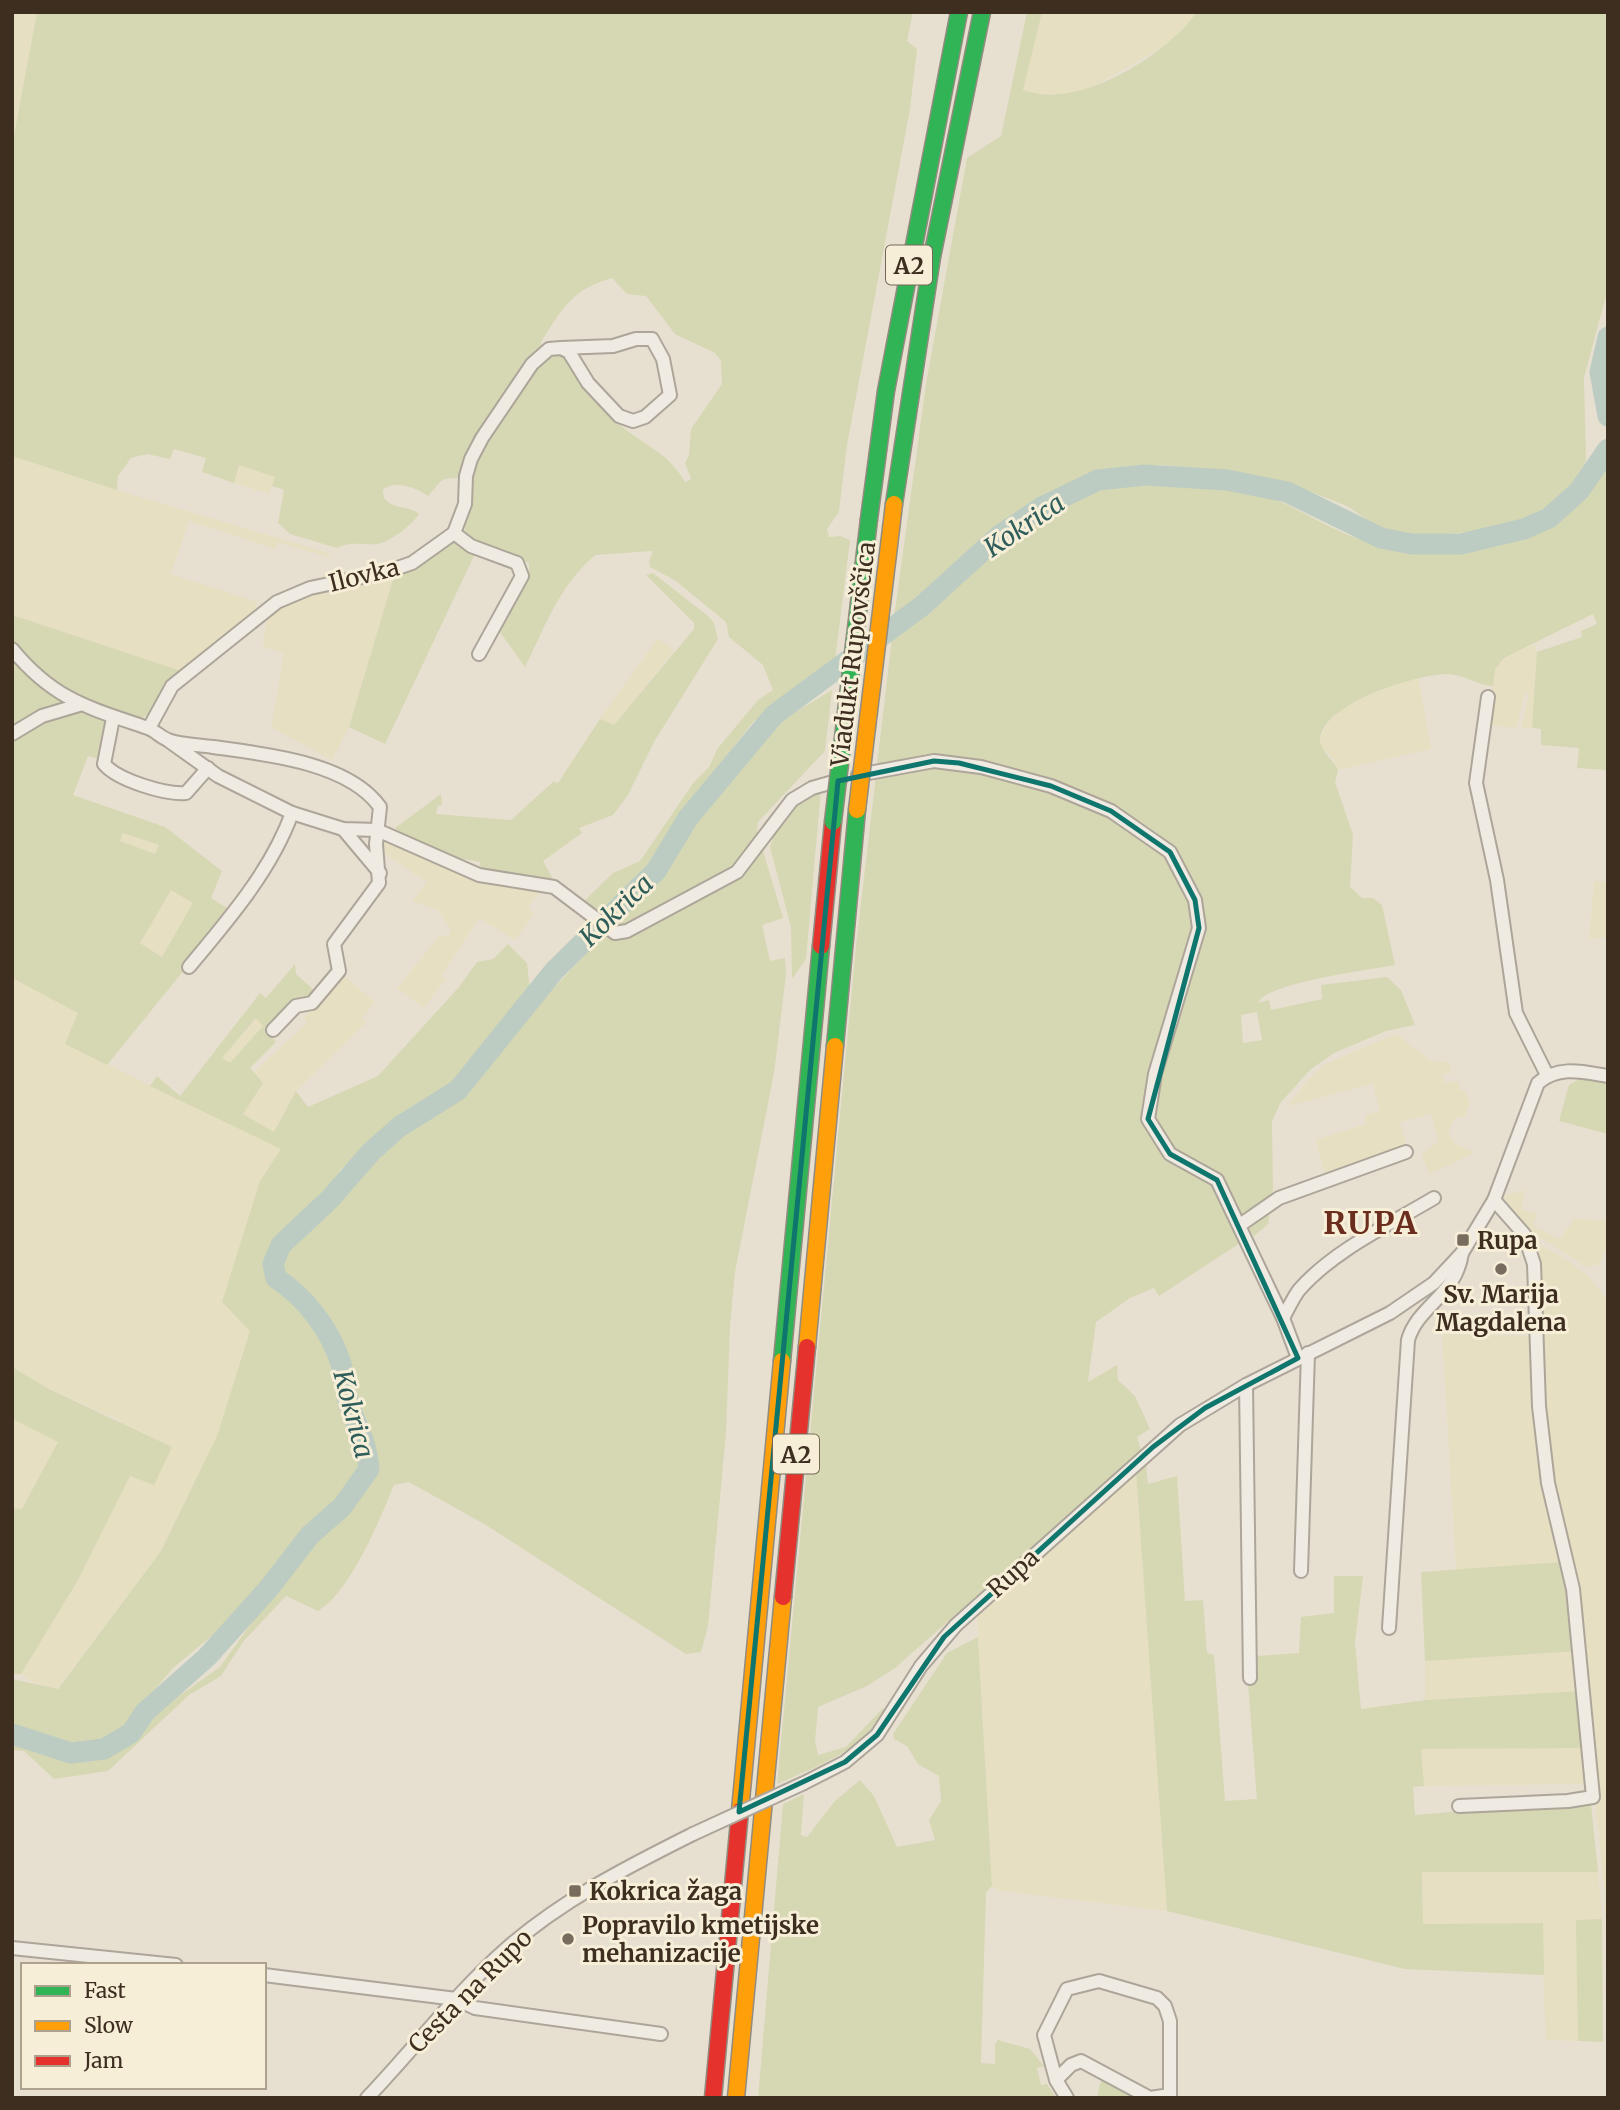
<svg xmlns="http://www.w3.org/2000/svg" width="1620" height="2110" font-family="Merriweather,serif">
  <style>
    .farmland { fill: #e6dfc2 }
    .green { fill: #d6d7b3; fill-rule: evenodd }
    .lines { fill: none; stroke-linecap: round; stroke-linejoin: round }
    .river { stroke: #bcccc2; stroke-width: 21 }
    .street-casing { stroke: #ada599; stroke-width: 16 }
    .fast-casing { stroke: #928b80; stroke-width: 19 }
    .slow-casing { stroke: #928b80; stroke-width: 19 }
    .jam-casing { stroke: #928b80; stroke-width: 19 }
    .street { stroke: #efebe3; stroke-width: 12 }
    .fast { stroke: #30b455; stroke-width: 16 }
    .slow { stroke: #ff9f0a; stroke-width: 16 }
    .jam { stroke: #e5322d; stroke-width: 16 }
    .street-bridge-casing { stroke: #ada599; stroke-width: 16; stroke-linecap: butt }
    .fast-bridge-casing { stroke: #928b80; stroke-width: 19; stroke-linecap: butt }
    .slow-bridge-casing { stroke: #928b80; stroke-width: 19; stroke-linecap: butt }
    .street-bridge { stroke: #efebe3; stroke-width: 12 }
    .fast-bridge { stroke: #30b455; stroke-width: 16 }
    .slow-bridge { stroke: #ff9f0a; stroke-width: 16 }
    .marked { fill: none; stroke: #0f766e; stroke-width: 5; stroke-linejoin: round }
    .poi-dot { fill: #786c5e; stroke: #f7eed8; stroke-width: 2.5 }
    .labels { text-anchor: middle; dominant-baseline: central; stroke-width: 6; stroke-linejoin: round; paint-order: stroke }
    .shield { fill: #f7eed8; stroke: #756857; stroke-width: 2 }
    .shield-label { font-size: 23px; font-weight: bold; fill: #3d2e20 }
    .street-label { font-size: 24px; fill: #3d2e20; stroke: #f7eed8 }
    .poi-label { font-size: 24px; font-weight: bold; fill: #3d2e20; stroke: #f7eed8; text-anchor: start }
    .water-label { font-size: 26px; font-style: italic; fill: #2f5d5a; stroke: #f7eed8 }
    .district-label { font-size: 32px; font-weight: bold; letter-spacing: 2px; fill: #6b2e1e; stroke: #f7eed8 }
  </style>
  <rect width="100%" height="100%" fill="#e7e0d1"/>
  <g class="farmland">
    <path d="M12,12H37L12,146Z"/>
    <path d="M1042,12H1197L1187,27L1163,47L1091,88L1069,94H1033L1022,90Z"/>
    <path d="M12,456L117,490L331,554L328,557L278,542L275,549L189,521L171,574L257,602L256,608L262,609L184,672L173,669L12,615Z"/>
    <path d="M239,465L275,477L269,494L234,483Z"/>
    <path d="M395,573L349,727L332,760L271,727L284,653L263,647L267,614L304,594Z"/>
    <path d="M658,638L674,651L613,726L600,719Z"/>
    <path d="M1534,644L1537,652L1532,728H1521L1529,694L1525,693L1516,728L1486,725L1495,669L1504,658Z"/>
    <path d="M1418,677L1431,749L1338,770L1333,759L1321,747L1320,738L1327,724L1344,707L1403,680Z"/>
    <path d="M123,833L159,845L155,854L120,841Z"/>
    <path d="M382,837L491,883L509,888L543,889L528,907L534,914L515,940L479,918L441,976L445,980L424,1008L397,988L440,935L448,937L451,930L438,910L412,901L427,882L380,851Z"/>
    <path d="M1594,881L1608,882V937L1589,939Z"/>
    <path d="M171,890L194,903L163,957L140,943Z"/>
    <path d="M343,975L375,1002L362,1019L367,1022L296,1091L274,1132L243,1114L263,1083L254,1072L307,1023L304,1017Z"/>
    <path d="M12,978L79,1013L66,1044L281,1149L260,1181L250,1331L217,1436L161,1551L57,1689L34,1683L21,1674L78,1580L130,1475L121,1421L49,1389L12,1367Z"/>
    <path d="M257,1018L263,1026L230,1063L222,1058Z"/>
    <path d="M1396,1034L1431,1061L1449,1062L1452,1073L1443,1074L1444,1083L1458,1081L1460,1091L1465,1090L1470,1104L1464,1118L1456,1116L1448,1134L1457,1145L1476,1152L1429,1174L1422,1154L1438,1141L1431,1114L1400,1122L1407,1148L1325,1176L1316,1140L1366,1124L1365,1115L1380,1111L1373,1084L1288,1106L1309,1079L1325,1064Z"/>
    <path d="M1525,1190L1521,1209L1537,1213L1533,1226L1560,1239L1574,1219L1608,1220V1240L1600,1264L1586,1267L1548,1242L1526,1232L1503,1196Z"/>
    <path d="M1536,1243L1564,1258L1588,1276L1608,1301V2040L1605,1895L1593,1780L1554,1506L1531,1244Z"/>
    <path d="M1442,1334L1534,1336L1563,1562L1456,1570Z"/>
    <path d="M12,1419L59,1442L22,1510L15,1508L12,1514Z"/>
    <path d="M1136,1471L1167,1911L1001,1891L992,1886L977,1614Z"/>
    <path d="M1578,1651L1581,1691L1425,1700V1661Z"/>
    <path d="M1586,1748L1589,1784L1424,1786L1420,1749Z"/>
    <path d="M1422,1871L1598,1872L1602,1919L1577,1920L1578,2041L1546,2040L1543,1971L1423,1924Z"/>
  </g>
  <g class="green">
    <path d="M37,12H913L907,41L917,49L910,109L847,445L839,512L827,529L829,537L840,536L850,540L835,661L753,722L681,815L656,859L597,915L582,903L613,873L640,861L694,782L709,767L718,748L758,700L773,690L763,665L729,637L726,622L676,581L650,567L649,561L653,551L595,555C559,586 546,625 525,667L500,632L529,571V563L475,542L465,535L464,519L474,461L539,362L557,355L567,358C582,384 600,411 625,429C648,447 670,455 685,482L691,479L685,463L689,455L691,429L722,384L721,361L715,353L675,334L646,296L627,294L612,278C572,289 562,309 541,342L542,349L464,478C437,478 444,479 428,496C418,488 393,479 383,490L384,498C393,510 410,505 419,514C413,524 389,543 377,544C361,546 353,540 337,548L290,534L278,523L284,490L272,486L275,477L239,465L234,483L202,472L206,458L174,449L170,459L147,454L131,458L118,476L117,490L12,456V146Z"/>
    <path d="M1027,12H1042L1023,90C1077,111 1166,56 1197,12H1608V288L1584,378L1586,461L1572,488L1544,511L1521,523L1492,530L1412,537L1375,525L1347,506L1301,488L1256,475L1163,465L1131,466L1095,477L1022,514L983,543L946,579L894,618L926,384L967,158L1001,136Z"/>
    <path d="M1608,465V770L1577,768L1579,748L1541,745V729L1532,728L1537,652L1582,637L1581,631L1597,624L1593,614L1504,658L1495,669L1493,686C1476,685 1463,674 1446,674C1415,675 1326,702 1320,738C1318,748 1334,761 1338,770L1335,782L1353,835L1350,887L1362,898H1373L1382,905L1395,965C1370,970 1267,982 1258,1003L1269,1000L1271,1010L1322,999L1321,985L1387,977L1401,990L1415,1025L1386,1031L1334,1053L1311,1069L1281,1102L1272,1121L1273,1190L1268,1224L1254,1236L1235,1206L1240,1243L1159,1296L1154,1288L1130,1298L1096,1322L1088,1382L1117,1365L1118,1380L1135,1396L1150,1429L1137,1437L1141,1451L895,1668L867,1686L818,1707L815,1741L818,1755L846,1747L883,1708L887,1712C859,1752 820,1765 777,1784L856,946L876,775C906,771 936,764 966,769C1012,776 1122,812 1154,843C1180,869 1192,903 1200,937L1206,928C1202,900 1191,866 1171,845C1129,802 995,755 935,756C916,756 896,761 877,765L892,637C913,621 934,604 953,585C959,579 963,571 969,565C993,541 1068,493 1100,484C1131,475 1226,482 1258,493C1293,504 1324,527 1359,539C1449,571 1555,550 1608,465ZM1257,1012L1262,1040L1243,1043L1241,1015Z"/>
    <path d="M460,542L473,550L474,556L385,744L349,727L395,573L446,544Z"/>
    <path d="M653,573L708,616L714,623L718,639L654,742L628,795L613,815L579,828L582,833L543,861L553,879L543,882L479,871L480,862C452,857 415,851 395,828L441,794L442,805L438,806L436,814L511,820L553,782L558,783L600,719L614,725L694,629V623L646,575Z"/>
    <path d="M12,615L184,672C173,685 160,709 144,717C111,732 32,668 12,643Z"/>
    <path d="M12,654L63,700V705L12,728Z"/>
    <path d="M832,690L825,751L758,822L757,831L783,918L762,925L770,961L785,958L786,975L774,1073L735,1272L730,1326L726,1433L708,1626L701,1652L686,1654L486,1525L409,1482L394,1485C379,1521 351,1591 318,1611L286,1596L243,1642L221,1676L189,1695L108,1771L54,1779L24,1751L12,1750V1739L75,1759L105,1758L128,1742L162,1708L220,1667L276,1589L285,1570L313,1538L344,1510L371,1475L376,1459L370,1436L353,1396L348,1364L334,1335L315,1307L281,1276L279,1268L284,1250L362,1177L392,1141L467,1091L540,1002L650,888L667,867L690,827L762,742L781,721Z"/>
    <path d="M77,712L105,718L108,728L103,760L88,756L73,795L165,827L222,871L211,898L232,911L107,1065L65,1044L78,1013L12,978V737L43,720ZM123,833L159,845L155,854L120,841ZM171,890L193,903L162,957L140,943Z"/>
    <path d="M821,789L806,959L792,979L791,927L770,847L777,827L795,804Z"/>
    <path d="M508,944L527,963L530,990L452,1086L396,1119L341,1169L323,1198L282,1232L272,1251L268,1267L270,1278L315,1320L325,1338L348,1424L360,1441L364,1468L338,1505L297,1537L232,1619L174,1667L114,1736L91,1745L67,1746L12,1730V1679L58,1689L161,1551L217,1436L250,1331L222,1302L260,1181L281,1149L150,1086L157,1076L180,1096L260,993L266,998L295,964L296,974L316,992L309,999L297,1001L266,1030L276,1042L250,1068L263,1083L243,1114L274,1132L296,1091L308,1107L378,1076L459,987L477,962L493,959ZM256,1018L263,1026L230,1063L222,1058Z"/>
    <path d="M1581,1078L1608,1084V1134L1559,1121L1569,1085Z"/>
    <path d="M12,1367L49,1389L172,1447L154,1485L130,1476L78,1580L21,1674H12V1514L15,1508L22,1509L58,1442L12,1419Z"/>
    <path d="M1146,1464L1148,1484L1177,1476L1185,1601L1203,1600L1207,1653L1214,1655L1225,1801L1257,1799L1248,1684L1257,1682L1256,1656L1299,1653L1301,1617L1334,1613V1576H1363L1355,1642L1361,1709L1425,1700L1581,1691L1586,1748L1421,1749L1424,1786L1413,1787L1415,1815L1583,1801L1591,1804L1598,1872H1422L1423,1924L1543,1923L1544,1975L1405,1969L1167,1911L1136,1471Z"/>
    <path d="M1563,1562L1578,1651L1425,1661L1421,1572Z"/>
    <path d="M978,1637L992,1886L986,1893L981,2063L995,2064V2044L998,2040L1030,2049L1044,2066L1037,2068L1041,2085L1047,2084L1056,2098H758L783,1804L804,1794L801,1835L807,1837L835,1801L860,1780L874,1796L897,1847L935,1840L929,1820L941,1801L939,1776L918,1764L907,1746L894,1739L893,1734L947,1653Z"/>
    <path d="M1602,1919L1603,2042L1578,2041L1576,1920Z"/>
    <path d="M1105,2079L1134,2098H1097L1100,2083Z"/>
  </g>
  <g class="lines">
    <g class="river">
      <path d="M1608,337L1600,372L1608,416"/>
      <path d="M12,1734L71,1753L104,1749L131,1733L145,1712L207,1657L269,1588L310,1535L342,1507L369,1469C366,1440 359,1432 350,1407C344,1393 345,1378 341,1364C330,1329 306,1298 276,1278L273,1264L281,1245L330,1199L371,1152L399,1127L458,1090L554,971L656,871L688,818L774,715L922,606L1000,535L1042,507L1098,480L1145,475L1227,480L1287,492L1381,538L1412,544H1461L1524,529L1549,518L1579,491L1608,449"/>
    </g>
    <defs>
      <g id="street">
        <path d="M454,533L465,504L466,476L471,459L482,438L532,364L549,349L561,348L569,352L588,383L619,416L633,421L645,417L670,395L663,359L652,339H636L613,346L561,348"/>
        <path d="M12,649C54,700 89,708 148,728C156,731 162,739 171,741C184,745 200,745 213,747C264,754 348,762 380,807L376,844L379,883L334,944L339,971L312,1003L296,1006L273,1030"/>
        <path d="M1488,697L1476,783L1497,880L1516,1013L1547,1075"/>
        <path d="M113,718L104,764C117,780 166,795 186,793L208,768"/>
        <path d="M149,728L172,686L277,602L310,588L386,572L412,563L454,533L471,546L517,563L522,576L479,654"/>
        <path d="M12,734L42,716L79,705"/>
        <path d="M169,741L218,776L292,813L343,829L377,830L479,875L554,887L615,933L627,931L737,872L792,800L812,788L840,780"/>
        <path d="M858,775L934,761L981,767L1051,786L1111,811L1170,852L1195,900L1199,928L1155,1074L1148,1119L1170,1154L1217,1180L1283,1318L1298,1358"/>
        <path d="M343,829L380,873"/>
        <path d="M189,967C228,920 271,871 292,813"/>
        <path d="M1240,1225L1279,1198L1406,1152"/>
        <path d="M1283,1318C1288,1309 1293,1298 1299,1290C1334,1250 1389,1225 1434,1198"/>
        <path d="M1246,1385L1250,1678"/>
        <path d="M1301,1571L1308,1353"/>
        <path d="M1389,1628L1408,1340C1418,1305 1456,1296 1462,1253"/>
        <path d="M804,1783L845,1762L877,1735L921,1666L956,1625L1180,1425L1246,1385L1390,1313L1434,1283L1462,1253L1494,1200L1538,1083C1559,1065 1583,1072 1608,1076"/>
        <path d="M1459,1806L1568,1801L1593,1797L1573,1589L1548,1483L1539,1406L1534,1264L1524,1234L1494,1200"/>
        <path d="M12,1948L176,1965"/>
        <path d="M264,1975L456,1999L475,2008L661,2034"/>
        <path d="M1056,2080L1071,2065L1081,2061L1150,2098L1170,2095V2021L1165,2006L1157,1998L1099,1981L1067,1989L1044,2035L1056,2080L1067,2098"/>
        <path d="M367,2098C414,2049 455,1994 506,1949C562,1900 627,1867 693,1834"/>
      </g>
      <g id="fast">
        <path d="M894,504L932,257L982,12"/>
        <path d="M869,519L886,391L959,12"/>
        <path d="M835,1046L857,810"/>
        <path d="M782,1361L821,946"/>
      </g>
      <g id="slow">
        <path d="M807,1347L835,1046"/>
        <path d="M740,1811L782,1361"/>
        <path d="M736,2098L783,1597"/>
      </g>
      <g id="jam">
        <path d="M821,946L833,822"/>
        <path d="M783,1597L807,1347"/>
        <path d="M713,2098L740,1811"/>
      </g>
    </defs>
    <use href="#street" class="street-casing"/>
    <use href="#fast" class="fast-casing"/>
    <use href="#slow" class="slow-casing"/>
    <use href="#jam" class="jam-casing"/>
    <use href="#street" class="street"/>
    <use href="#fast" class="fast"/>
    <use href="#slow" class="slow"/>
    <use href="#jam" class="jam"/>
    <defs>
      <path id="street-bridge" d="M693,1834L804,1783"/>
      <path id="fast-bridge" d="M833,822L869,519"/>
      <path id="slow-bridge" d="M857,810L894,504"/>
    </defs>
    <use href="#street-bridge" class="street-bridge-casing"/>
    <use href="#fast-bridge" class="fast-bridge-casing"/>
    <use href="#slow-bridge" class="slow-bridge-casing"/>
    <use href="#street-bridge" class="street-bridge"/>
    <use href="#fast-bridge" class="fast-bridge"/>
    <use href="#slow-bridge" class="slow-bridge"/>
  </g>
  <path class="marked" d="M934,761L959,763L1051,786L1111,811L1170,852L1195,900L1199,928L1148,1119L1170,1154L1217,1180L1298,1358L1205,1408L1153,1447L944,1637L877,1735L845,1762L739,1812L838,781Z"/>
  <g class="poi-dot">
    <rect x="1456" y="1233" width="14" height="14" rx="3.5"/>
    <circle cx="1501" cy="1269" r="7"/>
    <rect x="568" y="1884" width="14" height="14" rx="3.5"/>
    <circle cx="568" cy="1939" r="7"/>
  </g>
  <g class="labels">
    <g class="shield">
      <rect x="886" y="245.5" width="46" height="39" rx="5"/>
      <rect x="773" y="1434.5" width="46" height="39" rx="5"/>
    </g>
    <g class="shield-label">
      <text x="909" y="265">A2</text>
      <text x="796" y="1454">A2</text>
    </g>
    <g class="street-label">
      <text transform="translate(364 575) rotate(-14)">Ilovka</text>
      <text transform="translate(853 654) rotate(-83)">Viadukt Rupovščica</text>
      <text transform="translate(1013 1573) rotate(-42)">Rupa</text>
      <text transform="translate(470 1991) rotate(-45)">Cesta na Rupo</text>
    </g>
    <g class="poi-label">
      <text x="1477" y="1240">Rupa</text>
      <text x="1501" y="1294" text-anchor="middle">Sv. Marija<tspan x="1501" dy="28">Magdalena</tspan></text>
      <text x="589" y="1891">Kokrica žaga</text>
      <text x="582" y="1925">Popravilo kmetijske<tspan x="582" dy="28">mehanizacije</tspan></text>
    </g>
    <g class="water-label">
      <text transform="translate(1024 525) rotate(-34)">Kokrica</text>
      <text transform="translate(616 910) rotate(-44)">Kokrica</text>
      <text transform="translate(354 1414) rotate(75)">Kokrica</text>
    </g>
    <g class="district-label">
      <text x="1371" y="1223">RUPA</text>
    </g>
  </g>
  <rect width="1620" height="2110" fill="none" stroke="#3d2e20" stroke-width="28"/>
  <rect x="21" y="1963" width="245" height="126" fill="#f7eed8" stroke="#ada18e" stroke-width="2"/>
  <rect x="35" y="1986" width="35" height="10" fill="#30b455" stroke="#ada18e" stroke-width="2"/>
  <text x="84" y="1998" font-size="21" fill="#3d2e20">Fast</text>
  <rect x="35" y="2021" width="35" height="10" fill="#ff9f0a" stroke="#ada18e" stroke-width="2"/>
  <text x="84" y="2033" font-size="21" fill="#3d2e20">Slow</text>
  <rect x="35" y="2056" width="35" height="10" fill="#e5322d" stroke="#ada18e" stroke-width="2"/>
  <text x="84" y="2068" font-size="21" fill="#3d2e20">Jam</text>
</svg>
